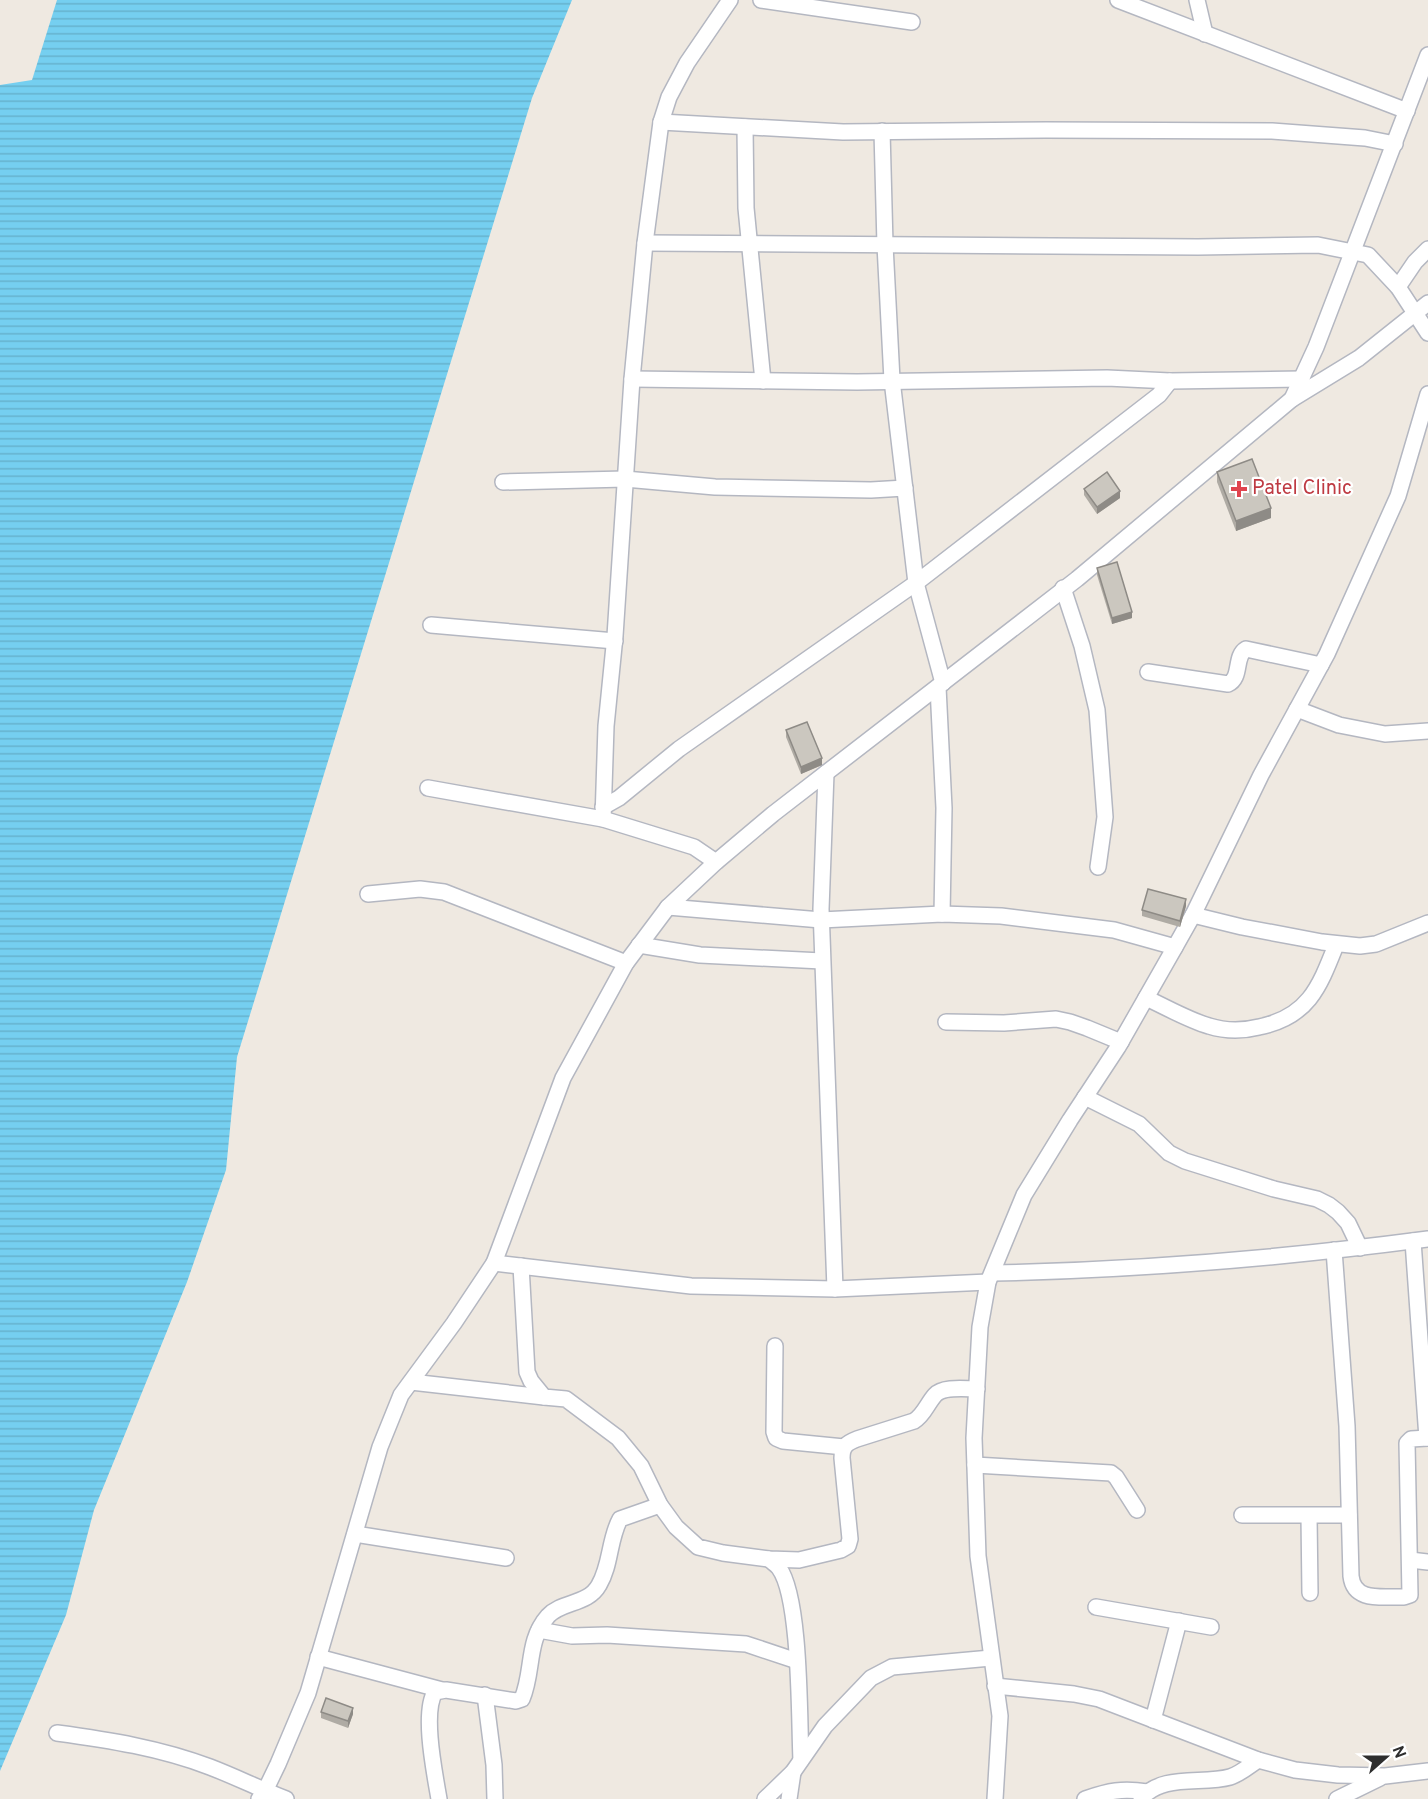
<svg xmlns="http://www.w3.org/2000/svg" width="1428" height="1799" font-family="Overpass,sans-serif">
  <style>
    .water { fill: url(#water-rules) }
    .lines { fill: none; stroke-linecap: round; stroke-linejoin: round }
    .minor-casing { stroke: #b4b7c1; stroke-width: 18 }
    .minor { stroke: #fff; stroke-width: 15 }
    .wall { fill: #afaba4 }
    .shaded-wall { fill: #8e8b86 }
    .building { fill: #cbc7bf; stroke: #8e8b86; stroke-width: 1.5 }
    .health-dot { fill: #e0444e; stroke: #fff; stroke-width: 2 }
    .labels { text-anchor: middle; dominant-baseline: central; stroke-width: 4.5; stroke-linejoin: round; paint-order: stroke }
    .health-label { font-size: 20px; fill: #be3a42; stroke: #fff; text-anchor: start }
  </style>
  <defs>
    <pattern id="water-rules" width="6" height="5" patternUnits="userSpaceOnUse" patternTransform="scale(1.5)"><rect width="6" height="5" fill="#75cff0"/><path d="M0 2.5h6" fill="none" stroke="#66b2ce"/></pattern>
  </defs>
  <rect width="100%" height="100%" fill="#efe9e1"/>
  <path class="water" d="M57,0H572L532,98L237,1057L226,1170L187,1282L94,1510L66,1615L0,1771V85L32,80Z"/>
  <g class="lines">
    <defs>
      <g id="minor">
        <path d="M761,0L912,22"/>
        <path d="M1118,0L1407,111"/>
        <path d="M1197,0L1205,34"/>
        <path d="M661,122L843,132L1046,130L1272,131L1365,138L1395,144"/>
        <path d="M745,127L746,208L763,381"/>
        <path d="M882,131L885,245L892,380L916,583L943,683"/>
        <path d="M645,243L1198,247L1318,245L1368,255L1398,287L1428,333"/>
        <path d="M1398,287L1415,262L1428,249"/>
        <path d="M632,379L857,382L1107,378L1170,381L1302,379"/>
        <path d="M1292,399L1359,358L1428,303"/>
        <path d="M503,482L625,479L715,487L871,490L905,488"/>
        <path d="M1063,588L1082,646L1097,710L1105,817L1098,867"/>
        <path d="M431,625L615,641"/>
        <path d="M1148,672L1228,684C1242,678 1234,656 1246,649L1321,665"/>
        <path d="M938,687L944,808L942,914"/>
        <path d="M1297,709L1339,725L1385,734L1428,731"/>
        <path d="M826,773L821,909L835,1289"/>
        <path d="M428,788L603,819L694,847L716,862"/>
        <path d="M603,807L619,798L679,749L916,583L1159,395L1170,381"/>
        <path d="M603,819L606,726L615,636L632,379L645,243L661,122L669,97L687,63L730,0"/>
        <path d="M368,894L420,889L444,892L626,963"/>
        <path d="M668,907L821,920L942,914L1001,916L1114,930L1175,947"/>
        <path d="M1193,915L1242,927L1322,942L1360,946L1376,944L1428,923"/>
        <path d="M639,945L700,955L822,961"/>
        <path d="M1146,998C1166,1007 1188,1020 1209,1026C1225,1031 1243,1031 1259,1027C1308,1017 1319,988 1336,945"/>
        <path d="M946,1022L1004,1023L1056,1019L1070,1022L1087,1028L1121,1042"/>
        <path d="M1085,1097L1139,1124L1169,1153L1185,1161L1274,1189L1317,1199L1329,1205L1338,1212L1348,1223L1360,1248"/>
        <path d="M1413,1241L1427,1438"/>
        <path d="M1334,1250L1347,1426L1351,1576C1354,1603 1383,1596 1404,1597L1410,1595L1407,1443L1411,1439L1428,1438"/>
        <path d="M494,1263L691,1286L835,1289L988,1282"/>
        <path d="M521,1266L527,1372L531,1381L544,1397L566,1399L618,1438L641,1466L660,1505L676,1527L698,1547L723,1553L769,1559L799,1560L841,1550L848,1546L850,1539L842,1458C842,1446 847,1443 857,1439L914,1421C924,1415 927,1404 935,1395C943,1386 965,1389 977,1389"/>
        <path d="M993,1273C1138,1270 1284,1258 1428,1239"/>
        <path d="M775,1346L774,1432L776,1438L783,1441L844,1447"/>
        <path d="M411,1382L544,1397"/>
        <path d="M975,1465L1111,1473L1116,1477L1137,1510"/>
        <path d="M1242,1515H1349"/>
        <path d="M1309,1516L1310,1593"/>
        <path d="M355,1534L506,1558"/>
        <path d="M769,1559C772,1562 777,1565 779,1568C801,1598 799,1720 801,1760"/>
        <path d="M1410,1560L1428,1562"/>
        <path d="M1096,1607L1211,1627"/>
        <path d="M539,1630L572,1636L607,1635L746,1644L797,1661"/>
        <path d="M318,1657L442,1690"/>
        <path d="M995,1686L1074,1694L1099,1699L1258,1760L1295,1770L1338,1775L1385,1776L1428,1771"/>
        <path d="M485,1695L494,1765L495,1799"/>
        <path d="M1153,1720L1179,1621"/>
        <path d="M57,1733C109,1740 160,1748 210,1767C236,1777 260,1789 286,1799"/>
        <path d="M259,1799L265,1791L278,1764L308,1693L380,1447L401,1395L454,1323L494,1263L563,1078L626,963L668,907L716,862L773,814L1077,579L1292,399L1316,347L1428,55"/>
        <path d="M439,1799C435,1775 422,1713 435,1692L446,1690L516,1701L522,1699C534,1671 526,1641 548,1616C562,1601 588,1605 599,1585C611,1565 609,1539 620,1519L660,1505"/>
        <path d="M765,1799L793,1772L825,1726L871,1678L892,1667L991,1658"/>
        <path d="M789,1799L793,1772"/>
        <path d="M995,1799L1000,1716L978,1556L974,1438L980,1327L988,1282L1024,1195L1070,1120L1118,1047L1175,947L1193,915L1261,775L1327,654L1398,496L1428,394"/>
        <path d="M1085,1799C1109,1791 1122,1788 1147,1792"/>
        <path d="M1141,1799C1162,1773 1202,1785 1230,1777C1240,1774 1249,1766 1258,1760"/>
        <path d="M1337,1799L1380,1778"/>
      </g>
    </defs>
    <use href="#minor" class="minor-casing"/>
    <use href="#minor" class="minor"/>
  </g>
  <g class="wall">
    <path d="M1217,472L1271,518L1236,531L1217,482Z"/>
    <path d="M1084,489L1120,498L1097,514L1084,495Z"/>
    <path d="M1097,568L1132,618L1112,624L1097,575Z"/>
    <path d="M786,730L822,765L801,774L786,737Z"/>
    <path d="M1186,906L1180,927L1142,916V910Z"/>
    <path d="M321,1712L353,1714L348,1728L321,1718Z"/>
  </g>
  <g class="shaded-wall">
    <path d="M1120,491V498L1097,514V507Z"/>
    <path d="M1271,508V518L1236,531V521Z"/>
    <path d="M1132,612V618L1112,624V618Z"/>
    <path d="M822,758V765L801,774V767Z"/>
    <path d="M1186,899V906L1180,927V921Z"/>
    <path d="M353,1708V1714L348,1728V1721Z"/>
  </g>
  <g class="building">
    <path d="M1252,459L1271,508L1236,521L1217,472Z"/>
    <path d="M1107,472L1120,491L1097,507L1084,489Z"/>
    <path d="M1117,562L1132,612L1112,618L1097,568Z"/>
    <path d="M807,722L822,758L801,767L786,730Z"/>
    <path d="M1148,889L1186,899L1180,921L1142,910Z"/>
    <path d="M326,1698L353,1708L348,1721L321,1712Z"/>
  </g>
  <path class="health-dot" d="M1236 480h6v6h6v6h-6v6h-6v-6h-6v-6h6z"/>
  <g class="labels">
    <g class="health-label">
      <text x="1252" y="489">Patel Clinic</text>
    </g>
  </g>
  <g transform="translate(1386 1757) rotate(69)" stroke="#ffffff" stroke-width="4.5" paint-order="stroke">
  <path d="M0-4.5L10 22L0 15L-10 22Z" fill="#2e2e2e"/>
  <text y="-9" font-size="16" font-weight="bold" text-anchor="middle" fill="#2e2e2e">N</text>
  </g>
</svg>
